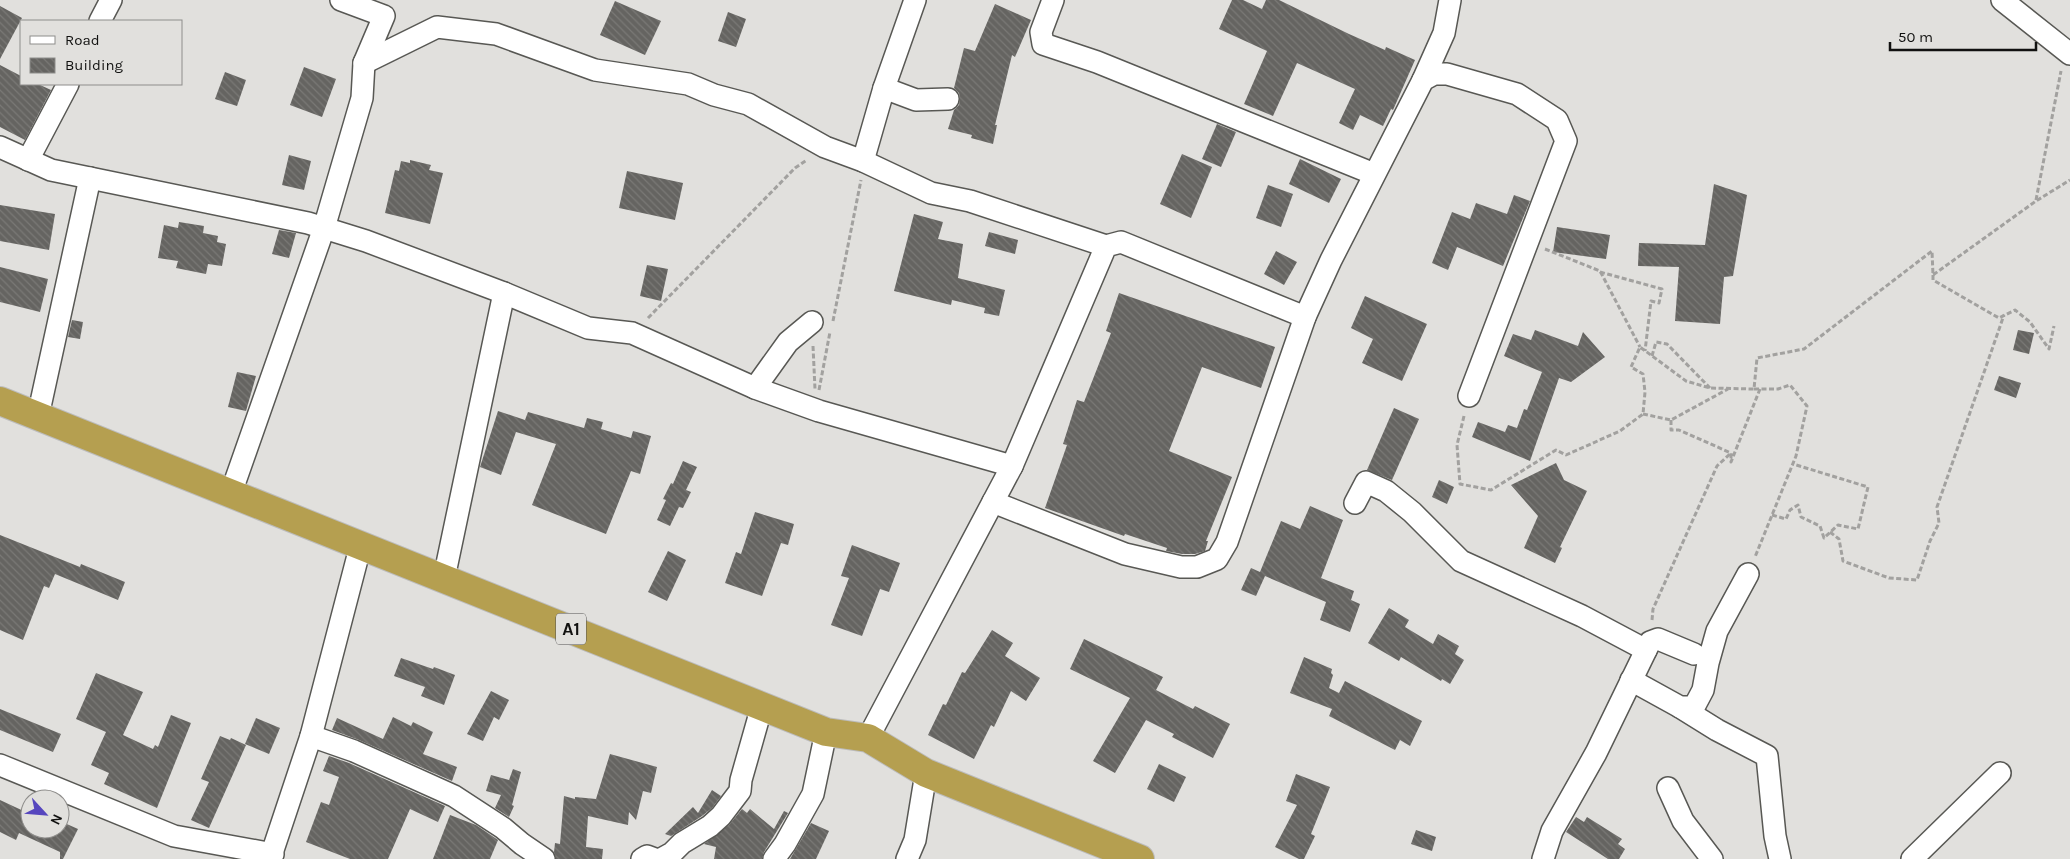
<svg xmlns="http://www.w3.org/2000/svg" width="2070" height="859" font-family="Karla,sans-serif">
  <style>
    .building { fill: url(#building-back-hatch) }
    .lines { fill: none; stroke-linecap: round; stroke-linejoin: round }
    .minor-casing { stroke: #585854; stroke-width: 24 }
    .highway-casing { stroke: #bcbcbc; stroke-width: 30 }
    .path { stroke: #a2a19f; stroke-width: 3; stroke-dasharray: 5 2.5; stroke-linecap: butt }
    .minor { stroke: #fff; stroke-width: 21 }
    .highway { stroke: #b59f50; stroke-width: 28 }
    .labels { text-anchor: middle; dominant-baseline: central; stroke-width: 4; stroke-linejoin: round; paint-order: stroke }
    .shield { fill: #e1e0dd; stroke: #4f4f4e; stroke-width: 1 }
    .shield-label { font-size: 18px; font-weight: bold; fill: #111110 }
  </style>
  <defs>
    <pattern id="building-back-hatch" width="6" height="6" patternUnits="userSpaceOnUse" patternTransform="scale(1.25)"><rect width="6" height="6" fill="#656461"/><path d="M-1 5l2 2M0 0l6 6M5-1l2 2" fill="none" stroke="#7a7976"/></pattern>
  </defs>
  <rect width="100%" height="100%" fill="#e1e0dd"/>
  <g class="building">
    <path d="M1232,0H1243L1262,9L1266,0H1279L1349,34L1385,50L1386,47L1415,60L1393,110L1391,109L1383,126L1360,115L1353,130L1339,123L1355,89L1297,63L1273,116L1244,104L1267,51L1219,29Z"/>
    <path d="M615,1L661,21L645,55L600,35Z"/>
    <path d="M995,4L1031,20L1015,57L1012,55L995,125H997L993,144L971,138L972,135L948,129L954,110L959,105L960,99L959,93L954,88L964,48L975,51Z"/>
    <path d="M0,6L22,18L0,59Z"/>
    <path d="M728,12L746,19L736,47L718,41Z"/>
    <path d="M0,65L21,76V84H38L51,90L25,140L0,127Z"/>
    <path d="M304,67L336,79L322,117L290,105Z"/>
    <path d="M225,72L246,80L237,106L215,99Z"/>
    <path d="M1217,124L1236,132L1221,167L1202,159Z"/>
    <path d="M1182,154L1212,167L1191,218L1160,204Z"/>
    <path d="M289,155L311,161L304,190L282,185Z"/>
    <path d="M1300,159L1341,179L1329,203L1289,184Z"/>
    <path d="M410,160L431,165L429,170L443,173L430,224L385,213L395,170L399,171L401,161L410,163Z"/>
    <path d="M627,171L683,183L675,220L619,208Z"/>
    <path d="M1714,184L1747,195L1733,276L1724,277L1720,324L1675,321L1679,267L1638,266L1639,243L1705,245Z"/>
    <path d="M1268,185L1293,194L1281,227L1256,218Z"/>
    <path d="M1514,195L1530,201L1503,266L1457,247L1448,270L1432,263L1452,212L1470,219L1476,203L1507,214Z"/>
    <path d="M0,205L55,214L49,250L0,241Z"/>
    <path d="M914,214L943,222L938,239L963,244L958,278L1005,290L999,316L984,313L985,308L952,300L951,305L894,291Z"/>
    <path d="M179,222L204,226L203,233L218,236L217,242L226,244L222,266L208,264L206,274L176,268L178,261L158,258L164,225L178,228Z"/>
    <path d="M1557,227L1610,235L1606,259L1553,252Z"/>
    <path d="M279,230L296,233L289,258L272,254Z"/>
    <path d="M989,232L1018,240L1015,254L985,246Z"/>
    <path d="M1276,251L1297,262L1284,285L1264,274Z"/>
    <path d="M647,265L668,269L661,301L640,296Z"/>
    <path d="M0,267L48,279L40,312L0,302Z"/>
    <path d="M1119,293L1275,347L1261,388L1202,367L1169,451L1232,477L1206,541H1208L1205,551L1195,554H1182L1166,551L1167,548L1125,534L1124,536L1045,508L1067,445L1063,444L1077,400L1084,402L1111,333L1106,331Z"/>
    <path d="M1365,296L1427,324L1402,381L1362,363L1373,339L1351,328Z"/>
    <path d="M72,320L83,322L80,339L68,337Z"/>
    <path d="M1535,330L1578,346L1583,332L1605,357L1571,382L1559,378L1530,461L1472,437L1478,422L1505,432L1508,425L1517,428L1524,409L1527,410L1542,372L1504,356L1513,334L1531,340Z"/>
    <path d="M2018,330L2034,333L2029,354L2013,350Z"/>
    <path d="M237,372L256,376L246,411L228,407Z"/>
    <path d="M1999,376L2021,383L2016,398L1994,390Z"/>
    <path d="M1394,408L1419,419L1392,480L1367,470Z"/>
    <path d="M498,411L525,420L528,412L584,428L587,418L603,422L601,429L631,438L633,431L651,436L640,474L631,471L606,534L532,505L556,444L516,432L501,475L480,467Z"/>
    <path d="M683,461L697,467L686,490L691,492L683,508L679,507L670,526L657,520L666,500L663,499L671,483L673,484Z"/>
    <path d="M1556,463L1564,480L1587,491L1560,547L1562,548L1555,563L1524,548L1538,516L1511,485Z"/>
    <path d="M1439,480L1454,487L1447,504L1432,497Z"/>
    <path d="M1310,506L1343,520L1321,578L1354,591L1351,600L1360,604L1350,632L1320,620L1326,602L1265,576L1256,596L1241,590L1251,568L1260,572L1281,521L1300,529Z"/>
    <path d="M755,512L794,524L788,545L781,543L762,596L725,583L736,552L741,554Z"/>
    <path d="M0,535L80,567L81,564L125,582L118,600L55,574L49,588L44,586L23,640L0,630Z"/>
    <path d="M852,545L900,563L889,592L880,589L862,636L831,625L849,578L841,576Z"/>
    <path d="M668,551L686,560L667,601L648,592Z"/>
    <path d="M1389,608L1409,620L1405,627L1433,644L1438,634L1459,646L1455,654L1464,660L1450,684L1442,679L1441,681L1401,657L1399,661L1368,643Z"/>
    <path d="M992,630L1013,643L1005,656L1040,678L1026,701L1011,691L994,727L991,725L974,759L928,735L943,704L946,705L962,672L965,673Z"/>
    <path d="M1084,639L1163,677L1156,690L1193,709L1195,706L1230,724L1213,758L1172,737L1174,734L1146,720L1115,773L1093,761L1130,698L1070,669Z"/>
    <path d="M1304,657L1332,669L1331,673L1333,675L1329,688L1339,693L1345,681L1422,721L1410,746L1400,740L1395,750L1329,716L1332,709L1290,693Z"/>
    <path d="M401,658L433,669L434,667L455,675L444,705L421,696L425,687L394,676Z"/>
    <path d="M96,673L143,692L123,735L153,749L155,745L158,747L171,715L191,723L157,808L104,784L109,773L91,765L106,732L76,719Z"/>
    <path d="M491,691L509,700L499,720L494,717L483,741L467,734Z"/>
    <path d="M0,709L61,734L53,752L0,730Z"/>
    <path d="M393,717L411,726L413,722L433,732L423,754L457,767L452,781L359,740L332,730L337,718L383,739Z"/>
    <path d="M256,718L280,728L269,754L245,744Z"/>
    <path d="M220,736L230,740L231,738L246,745L209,828L191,820L209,782L201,779Z"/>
    <path d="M610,754L657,767L651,793L643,791L636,820L629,812L628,825L588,816L586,847L603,849L602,859H556L554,852L555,843L560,844L564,796L575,799V797L596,799Z"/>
    <path d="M329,756L349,763L445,806L438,822L410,809L388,859H350L306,842L321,802L329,805L339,777L323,771Z"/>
    <path d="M1159,764L1186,777L1174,802L1147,789Z"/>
    <path d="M513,769L521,772L512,805L514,806L509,817L495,808L501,795L486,791L491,775L509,780Z"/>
    <path d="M1296,774L1330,787L1311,834L1315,836L1304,859H1299L1275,847L1297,805L1286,801Z"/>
    <path d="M712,790L721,796L712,808L702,816L671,836L665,834L693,807L698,813Z"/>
    <path d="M0,800L30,814V829H60V821L78,829L63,859H60V852L19,833L16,840L0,832Z"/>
    <path d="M742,809L747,813L750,809L774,829L784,811L788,813L764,852L762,859H714L716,847L704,844L729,825Z"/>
    <path d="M450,815L476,825L498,840L490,859H433Z"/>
    <path d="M1576,817L1584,822L1587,817L1622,839L1618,844L1625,849L1619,859H1608L1566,832Z"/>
    <path d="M811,823L829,831L816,859H790Z"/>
    <path d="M1416,830L1436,837L1432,851L1411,844Z"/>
  </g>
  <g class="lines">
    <defs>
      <g id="minor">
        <path d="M915,0L884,88L916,100L948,99"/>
        <path d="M1053,0L1041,32L1043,44L1097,62L1374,174"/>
        <path d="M2002,0L2070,54"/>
        <path d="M100,21L111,0"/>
        <path d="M364,63L437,27L496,34L595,70L688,84L714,95L748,104L825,147L863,161L931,193L970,201L1106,246"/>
        <path d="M1423,80L1444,33L1450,0"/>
        <path d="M0,147L51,170L308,223L366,241L504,293L588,328L632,333L755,388L819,411L1012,466"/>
        <path d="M28,160L68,84"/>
        <path d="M863,161L884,88"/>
        <path d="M755,388L788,342L812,322"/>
        <path d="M38,416L90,178"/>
        <path d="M231,493L324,228L362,98L364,63L384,16L341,0"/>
        <path d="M993,502L1125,554L1181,567H1197L1217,559L1227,542L1305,317L1331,260L1423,80L1434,74H1447L1517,94L1557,120L1566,141L1469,396"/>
        <path d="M1355,503L1366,482L1386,491L1412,512L1461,561L1582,616L1646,650"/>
        <path d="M444,578L504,293"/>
        <path d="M1631,680L1680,707H1694L1703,690L1708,663L1717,631L1748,574"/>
        <path d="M1680,707L1717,730L1767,756L1775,836L1780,859"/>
        <path d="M311,736L354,751L454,796L503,828L522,844L544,859"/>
        <path d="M868,738L1012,466L1106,246L1121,242L1305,317"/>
        <path d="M0,765L174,836L273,854"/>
        <path d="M1668,788L1683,821L1712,859"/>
        <path d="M270,859L311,736L361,544"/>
        <path d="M642,859L647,856L655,859"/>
        <path d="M661,859L672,853L682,843L710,826L721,816L740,791L741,780L762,706"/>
        <path d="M774,859L785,844L813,794L826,732"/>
        <path d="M907,859L915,840L926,773"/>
        <path d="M1543,859L1552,831L1596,753L1650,642L1658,639L1694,654"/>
        <path d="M1912,859L2000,773"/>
      </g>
      <path id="highway" d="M0,401L826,732L868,738L926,773L1140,859"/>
    </defs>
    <use href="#minor" class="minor-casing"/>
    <use href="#highway" class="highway-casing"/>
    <g class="path">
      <path d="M2036,200L2061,71"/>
      <path d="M1545,249L1600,271L1640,347"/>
      <path d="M1600,272L1662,289L1659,303L1651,301L1645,351"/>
      <path d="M1933,275V280L1999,318L2015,310L2030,322L2049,349L2054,326"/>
      <path d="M648,318L795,168L807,160"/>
      <path d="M833,321L861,180"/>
      <path d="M813,346L815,389"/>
      <path d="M1652,356L1656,342L1667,344L1710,388"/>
      <path d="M1754,389H1778L1790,385L1807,406L1796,456L1755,557"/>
      <path d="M819,390L830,332"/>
      <path d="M1643,414L1671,420L1728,389"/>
      <path d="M1464,416L1457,445L1460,484L1491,490L1556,450L1566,455L1620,431L1643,414L1645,392L1643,374L1631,367L1640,347L1686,381L1710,388L1754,389L1757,358L1804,349L1932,251L1933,275L2036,201L2070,180"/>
      <path d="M1671,420V430H1679L1731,453V462L1760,389"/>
      <path d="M1772,515L1786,519L1790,510L1798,505L1801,517L1820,526L1824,538L1838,525L1858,529L1868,487L1793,464"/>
      <path d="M1830,532L1839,539L1843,561L1889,578L1917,580L1930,541L1939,523L1937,507L2004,315"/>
      <path d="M1652,620L1653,609L1717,466L1731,453"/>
    </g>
    <use href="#minor" class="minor"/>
    <use href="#highway" class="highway"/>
  </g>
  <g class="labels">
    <rect class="shield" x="556" y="613.5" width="30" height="31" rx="4"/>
    <g class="shield-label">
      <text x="571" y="629">A1</text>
    </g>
  </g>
  <rect x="20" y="20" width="162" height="65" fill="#e1e0dd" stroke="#8e8d8b"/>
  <rect x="30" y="36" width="25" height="8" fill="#ffffff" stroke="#8e8d8b"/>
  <text x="65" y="45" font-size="15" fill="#111110">Road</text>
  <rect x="30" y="58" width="25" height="15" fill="url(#building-back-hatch)" stroke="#8e8d8b"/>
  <text x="65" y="70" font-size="15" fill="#111110">Building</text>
  <g transform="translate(45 814) rotate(116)"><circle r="24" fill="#e1e0dd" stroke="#8e8d8b"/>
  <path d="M0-4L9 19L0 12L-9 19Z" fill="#5646be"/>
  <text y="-8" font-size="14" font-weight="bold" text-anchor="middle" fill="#111110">N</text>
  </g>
  <path d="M1890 42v8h146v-8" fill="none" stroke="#111110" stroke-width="2.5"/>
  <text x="1898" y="42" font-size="15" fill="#111110" stroke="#e1e0dd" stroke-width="4" paint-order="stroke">50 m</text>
</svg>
